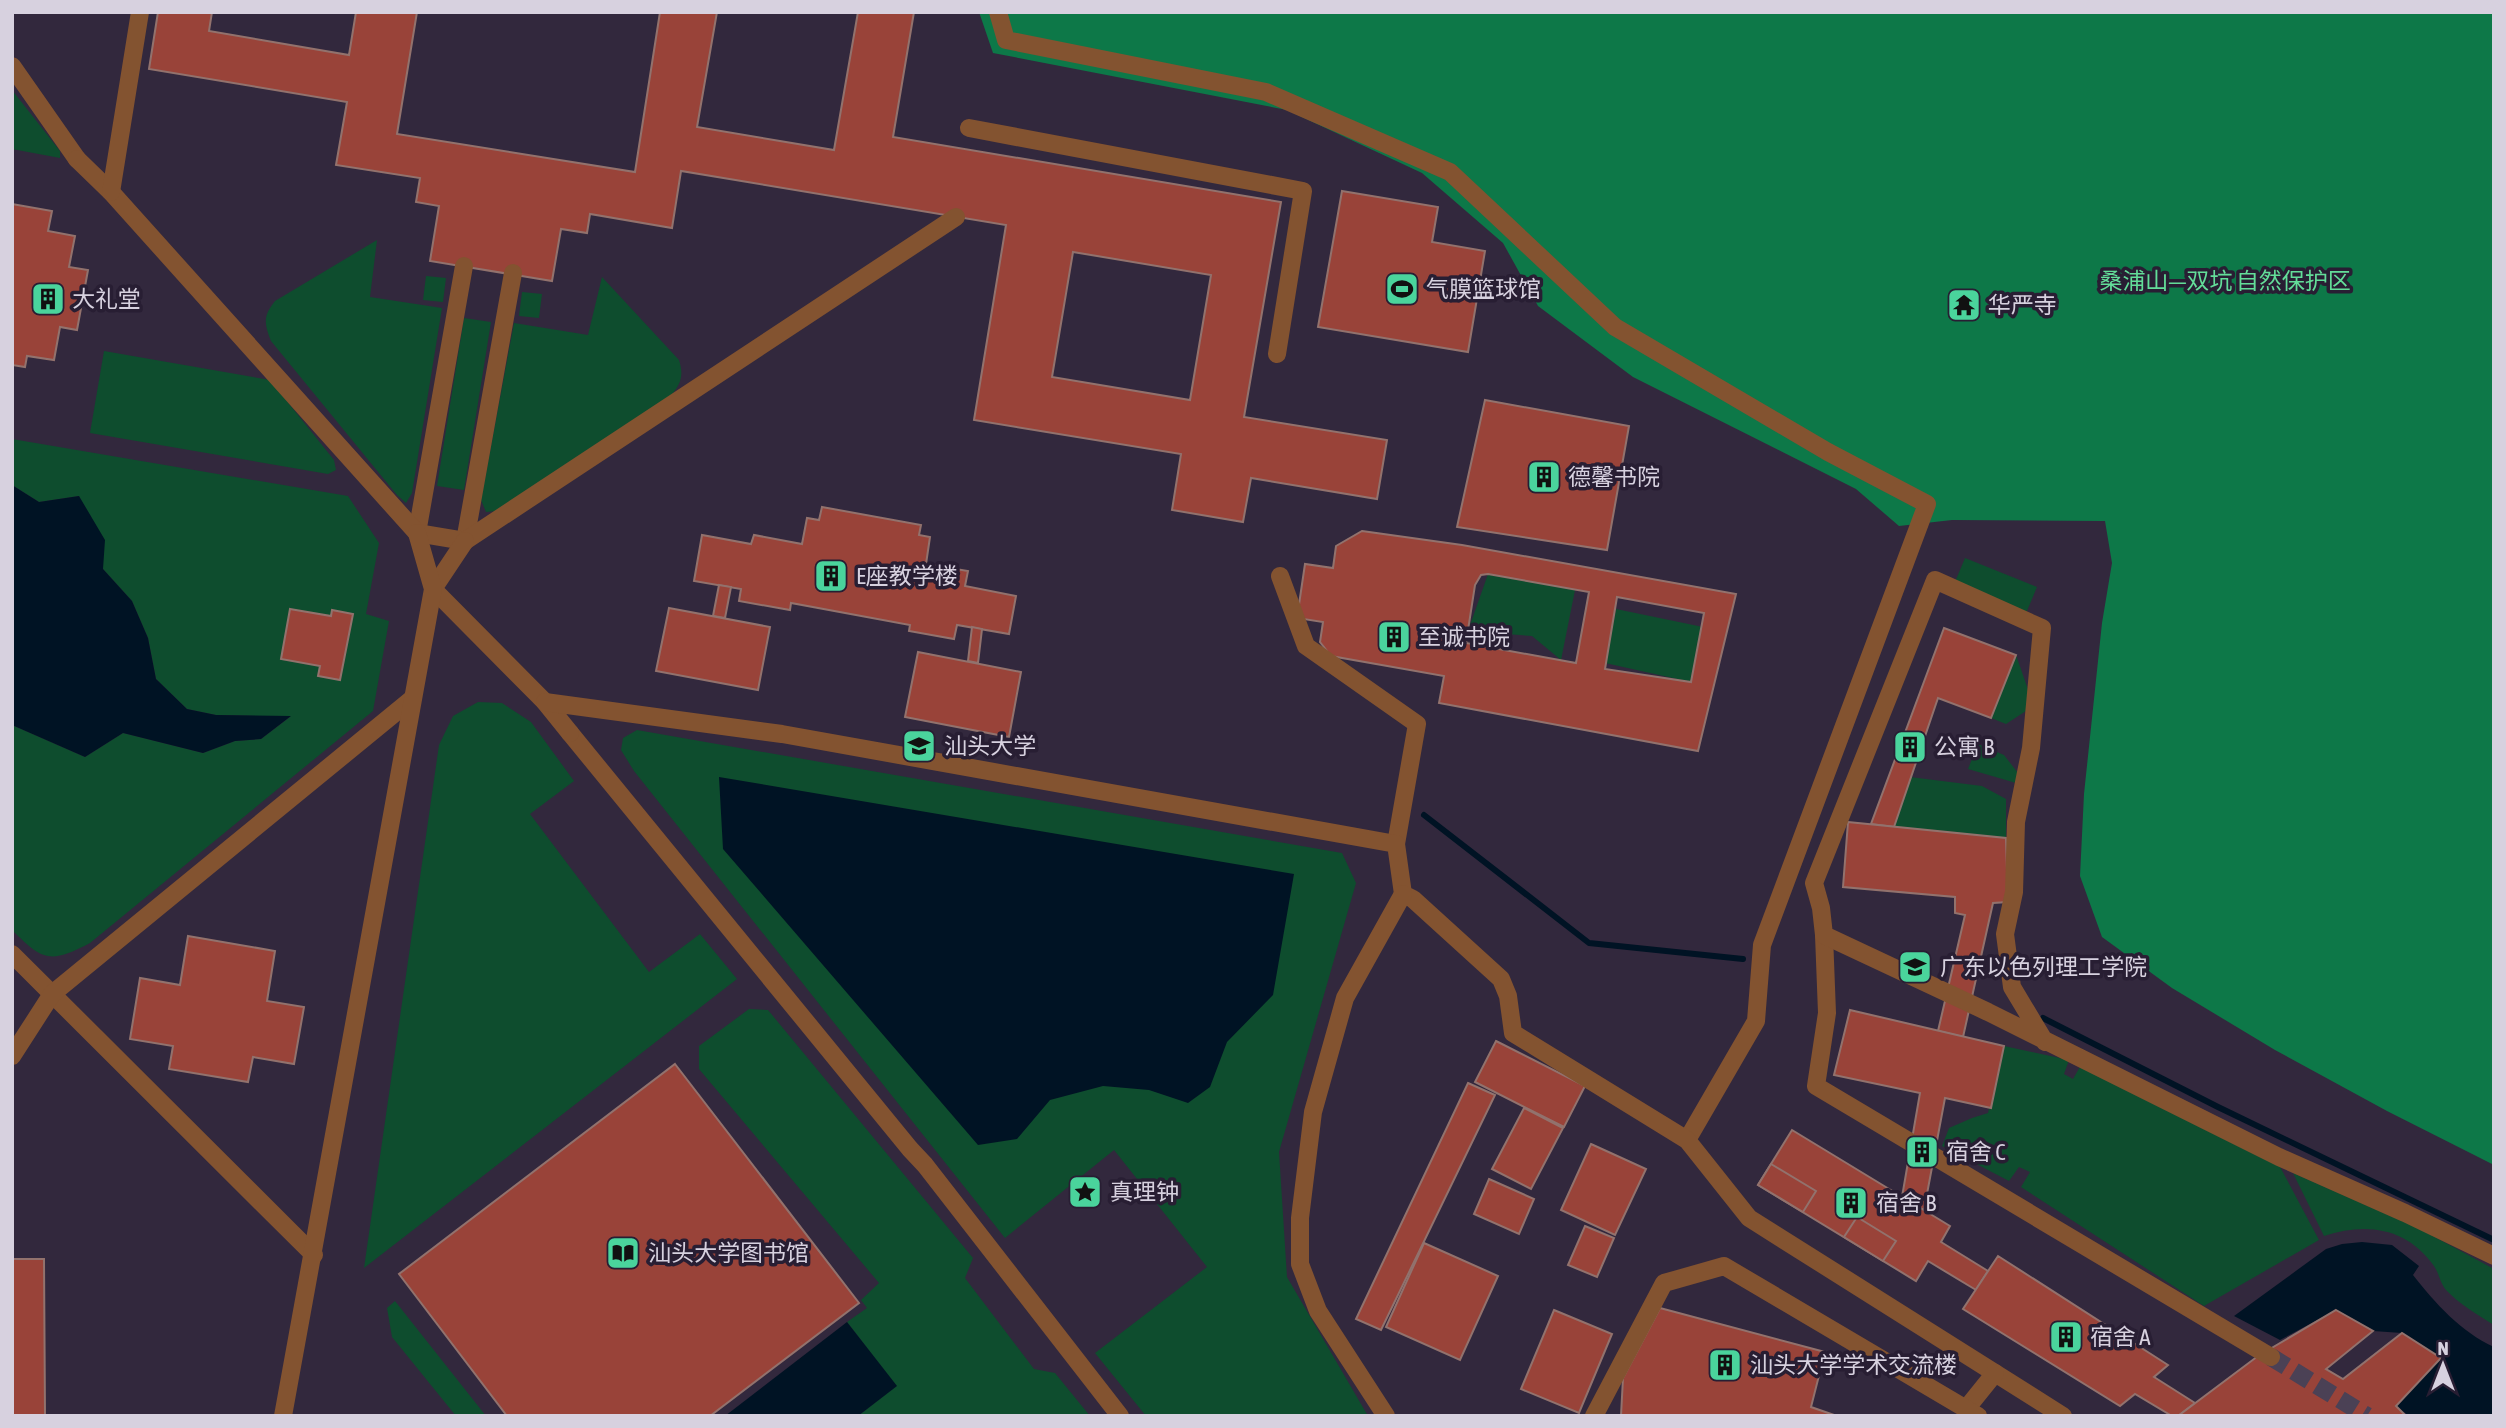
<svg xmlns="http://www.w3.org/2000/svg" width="2506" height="1428" font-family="'Asap Condensed','Noto Sans SC',sans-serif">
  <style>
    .green { fill: #0e4d2e }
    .forest { fill: #0d7848 }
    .water { fill: #001324 }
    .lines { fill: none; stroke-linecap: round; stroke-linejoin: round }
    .stream { stroke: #001324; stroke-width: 6 }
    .building { fill: #994339; stroke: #92726d; stroke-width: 2; fill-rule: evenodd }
    .minor-tunnel { stroke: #4b4155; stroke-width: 18; stroke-dasharray: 18 9; stroke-linecap: butt }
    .pedestrian { stroke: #835330; stroke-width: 18 }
    .minor { stroke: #835330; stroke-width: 18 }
    .tertiary { stroke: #835330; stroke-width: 18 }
    .labels { text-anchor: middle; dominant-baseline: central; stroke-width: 7; stroke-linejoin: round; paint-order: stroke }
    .park-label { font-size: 23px; fill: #63dd99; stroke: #281e33 }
    .poi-label { font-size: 23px; fill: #d7d1df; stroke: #281e33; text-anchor: start }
  </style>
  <rect width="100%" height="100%" fill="#32283d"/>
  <g class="green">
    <path d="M12,90L60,151V158L12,149Z"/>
    <path d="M377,240L370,297L442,308L412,493L406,503L397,495L271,341C264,323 263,316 275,301Z"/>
    <path d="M426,276L446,278L443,302L423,300Z"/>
    <path d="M602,277L679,360C684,376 681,384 670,397L497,511L486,512L481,500L514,323L588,335Z"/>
    <path d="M522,292L542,294L539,318L519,316Z"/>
    <path d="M464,318L491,322L464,490L437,486Z"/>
    <path d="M104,351L270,380L334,460L336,470L328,474L90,433Z"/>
    <path d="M12,439L348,496L379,543L366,614L389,621L373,711L90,943C50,964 43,961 12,930V725L85,757L123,733L203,753L235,741L261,739L290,717L216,715L187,709L156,679L148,638L132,601L103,569L79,496L39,502L12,485Z"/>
    <path d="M1965,558L2037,587L2024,618L1952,589Z"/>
    <path d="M1488,574L1575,590L1561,660L1532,636L1468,631Z"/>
    <path d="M1616,609L1703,627L1691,682L1605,663Z"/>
    <path d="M2016,655L2031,698L2029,709L2006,724L1991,718Z"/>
    <path d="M478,702L502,703L531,722L574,781L530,814L649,972L700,934L737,979L364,1268L439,745L453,716Z"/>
    <path d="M637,730L1342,853L1356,883L1279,1152L1287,1277L1368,1416H1146L1095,1353L1207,1267L1114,1150L1005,1238L634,771L621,750L623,738Z"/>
    <path d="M1978,744L2004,755L2018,773L2016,783L1968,769Z"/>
    <path d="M1910,777L1982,786L2006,799V838L1894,827Z"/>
    <path d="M749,1009L768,1010L973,1258L965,1278L1034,1369L1055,1373L1090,1416H858L896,1386L847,1322L867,1308L861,1300L879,1283L699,1069V1046Z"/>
    <path d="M2004,1046L2069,1060L2064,1074L2073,1079L2081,1065L2278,1163L2319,1240L2204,1306L2021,1187L2030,1172L2019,1167L2009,1181L1942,1146L1949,1128L1972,1118L1988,1113Z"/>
    <path d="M2293,1173L2418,1228L2494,1269V1325C2478,1315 2459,1304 2446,1290C2440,1283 2439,1273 2434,1266C2407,1228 2367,1222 2324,1236Z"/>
    <path d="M395,1301L486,1416H456L392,1337L387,1308Z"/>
  </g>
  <path class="forest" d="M979,12H2494V1165L2387,1111L2275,1050L2172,988L2102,937L2080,876L2084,794L2102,623L2112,563L2105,521L1952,520L1899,526L1856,489L1633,377L1538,306L1503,243L1422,173L1287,110L993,53Z"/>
  <g class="water">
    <path d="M12,485L39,502L79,496L105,540L103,569L132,601L148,638L156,679L187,709L216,715L291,716L261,739L235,741L203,753L123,733L85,757L12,725Z"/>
    <path d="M719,777L1294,874L1273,995L1227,1042L1210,1087L1188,1103L1149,1090L1103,1086L1050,1100L1017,1139L978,1145L723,849Z"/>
    <path d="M2362,1242L2392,1245L2419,1266L2413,1275C2435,1303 2461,1332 2494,1347V1416H2409L2396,1406L2441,1358L2402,1333L2373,1331L2336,1310L2280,1340L2234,1316L2326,1249L2342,1244Z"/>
    <path d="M847,1322L897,1386L858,1416H725Z"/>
  </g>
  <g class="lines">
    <g class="stream">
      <path d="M1424,815L1589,943L1743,959"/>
      <path d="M2043,1018L2218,1107L2494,1240"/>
    </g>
  </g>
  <g class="building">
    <path d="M158,12H212L209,31L349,55L356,12H417L397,134L635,172L660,12H717L697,127L834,150L858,12H914L893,137L1281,202L1244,417L1387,440L1377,499L1251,478L1243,522L1172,510L1181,454L974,420L1006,225L681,171L672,228L590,214L587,233L561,229L552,281L430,261L439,206L416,202L420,178L336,165L347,102L149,69ZM1073,252L1211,275L1190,400L1052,377Z"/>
    <path d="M1342,191L1438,207L1432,242L1485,251L1468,352L1318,327Z"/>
    <path d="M12,204L52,211L48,231L75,236L69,267L88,270L77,330L60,327L54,360L27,356L25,367L12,365Z"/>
    <path d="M1485,400L1629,426L1607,550L1457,527Z"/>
    <path d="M822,507L921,525L919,535L930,537L926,564L968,571L965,586L1016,596L1009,634L957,625L954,639L909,631L910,625L791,603L790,610L739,601L741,589L694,581L702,535L751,544L754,535L802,544L807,518L819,520Z"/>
    <path d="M1362,531L1462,545L1736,594L1698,751L1439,703L1444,676L1331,656L1320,642L1323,622L1297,618L1305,564L1333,568L1336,546ZM1488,574L1589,592L1576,663L1466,643L1475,585L1481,575ZM1617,597L1704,613L1691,682L1605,669Z"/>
    <path d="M719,585L731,587L725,618L713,616Z"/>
    <path d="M669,608L770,627L758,690L656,671Z"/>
    <path d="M290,609L331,616L332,610L353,614L340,680L318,676L320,666L281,659Z"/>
    <path d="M972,627L982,629L978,663L968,661Z"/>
    <path d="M1944,628L2016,655L1991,718L1938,698L1894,827L1871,824Z"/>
    <path d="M918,652L1021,672L1009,737L905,717Z"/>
    <path d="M1848,822L2006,838L2008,902L1993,903L1963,1037L1938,1031L1965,915L1955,913V897L1843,887Z"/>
    <path d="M188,936L275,951L267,1001L304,1007L294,1064L253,1057L248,1082L169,1069L173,1046L130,1039L140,978L180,985Z"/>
    <path d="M1850,1010L2004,1046L1991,1108L1945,1098L1924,1210L1902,1197L1920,1093L1834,1075Z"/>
    <path d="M1496,1041L1585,1086L1564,1127L1475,1082Z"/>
    <path d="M675,1064L859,1303L710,1416H507L399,1274Z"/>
    <path d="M1468,1083L1495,1095L1381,1330L1356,1319Z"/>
    <path d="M1524,1108L1563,1128L1531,1189L1492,1169Z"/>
    <path d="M1792,1130L1950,1226L1941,1242L1988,1271L1976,1290L1928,1261L1916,1281L1758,1185Z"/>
    <path d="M1591,1144L1646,1169L1615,1235L1561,1210Z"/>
    <path d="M1771,1164L1816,1191L1803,1212L1758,1185Z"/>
    <path d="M1489,1179L1534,1199L1519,1234L1474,1214Z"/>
    <path d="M1857,1217L1896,1241L1883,1261L1844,1237Z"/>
    <path d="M1585,1226L1614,1238L1597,1277L1568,1265Z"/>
    <path d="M1424,1243L1498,1276L1460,1360L1386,1327Z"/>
    <path d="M1998,1256L2168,1365L2154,1377L2195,1403L2178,1416H2172L2135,1394L2120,1406L1963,1309Z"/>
    <path d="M12,1259H44L45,1416H12Z"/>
    <path d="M1660,1308L1825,1352L1811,1407L1837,1416H1621L1623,1378Z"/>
    <path d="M1554,1310L1612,1334L1579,1413L1521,1389Z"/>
    <path d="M2336,1310L2373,1331L2326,1369L2343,1379L2402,1333L2441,1358L2396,1406L2406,1416H2178L2258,1356Z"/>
  </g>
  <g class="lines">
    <path class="minor-tunnel" d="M2271,1357L2367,1416"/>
    <g class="pedestrian">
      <path d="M12,66L77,159"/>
      <path d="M417,533L464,266"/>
      <path d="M465,541L513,273"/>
      <path d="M570,733L910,1149L925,1165L1120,1416"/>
    </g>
    <g class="minor">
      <path d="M998,12L1006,40L1266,92L1450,172L1615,327L1828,452L1927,504L1762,945L1756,1021L1687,1140"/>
      <path d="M969,128L1303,191L1277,354"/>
      <path d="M77,159L111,192L417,533L465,541L956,217"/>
      <path d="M111,192L140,12"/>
      <path d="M465,541L433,589L545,702L570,733"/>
      <path d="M1280,576L1306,646L1417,724L1396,844"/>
      <path d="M545,702L782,734L1396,844L1403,894L1413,899L1501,979L1508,996L1513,1033L1687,1140L1749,1218L2063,1416"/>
      <path d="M1824,935L1827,1013L1816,1086L2271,1357"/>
      <path d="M12,954L314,1255"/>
      <path d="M2045,1042L2012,987L2005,934L2014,892L2016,822L2031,748L2042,628L1935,580L1814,883L1821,908L1824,935L1988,1012L2279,1157L2405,1213L2494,1256"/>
      <path d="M12,1056L52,994L412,699"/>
      <path d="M283,1416L433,589L417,533"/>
      <path d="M1386,1416L1318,1311L1300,1264V1218L1313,1112L1345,998L1403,894"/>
    </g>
    <g class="tertiary">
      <path d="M1966,1409L1995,1373"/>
      <path d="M1594,1416L1664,1283L1724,1266L1978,1416"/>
    </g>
  </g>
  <defs>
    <symbol id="stadium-square" viewBox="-11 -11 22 22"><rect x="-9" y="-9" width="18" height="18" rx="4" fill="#4ad49c" stroke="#281e33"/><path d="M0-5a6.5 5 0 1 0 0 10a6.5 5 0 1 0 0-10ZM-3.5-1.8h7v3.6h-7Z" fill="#111"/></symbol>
    <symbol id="building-square" viewBox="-11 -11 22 22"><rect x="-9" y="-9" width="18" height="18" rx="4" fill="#4ad49c" stroke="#281e33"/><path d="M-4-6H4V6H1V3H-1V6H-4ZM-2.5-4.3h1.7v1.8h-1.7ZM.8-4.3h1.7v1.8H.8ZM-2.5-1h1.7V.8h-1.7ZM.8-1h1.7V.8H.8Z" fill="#111"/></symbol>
    <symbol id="temple-square" viewBox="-11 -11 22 22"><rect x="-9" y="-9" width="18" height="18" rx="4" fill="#4ad49c" stroke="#281e33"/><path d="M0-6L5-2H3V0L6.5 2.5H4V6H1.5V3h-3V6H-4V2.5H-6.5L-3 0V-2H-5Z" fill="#111"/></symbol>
    <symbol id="university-square" viewBox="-11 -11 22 22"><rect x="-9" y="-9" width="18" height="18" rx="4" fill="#4ad49c" stroke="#281e33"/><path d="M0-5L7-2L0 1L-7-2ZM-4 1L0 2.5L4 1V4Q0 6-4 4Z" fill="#111"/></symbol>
    <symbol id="sight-square" viewBox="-11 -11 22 22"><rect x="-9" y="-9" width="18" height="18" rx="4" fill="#4ad49c" stroke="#281e33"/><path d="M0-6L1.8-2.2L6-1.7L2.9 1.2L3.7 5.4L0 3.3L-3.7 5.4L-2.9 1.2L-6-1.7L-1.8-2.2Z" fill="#111"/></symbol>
    <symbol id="library-square" viewBox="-11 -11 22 22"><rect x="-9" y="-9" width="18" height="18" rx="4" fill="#4ad49c" stroke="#281e33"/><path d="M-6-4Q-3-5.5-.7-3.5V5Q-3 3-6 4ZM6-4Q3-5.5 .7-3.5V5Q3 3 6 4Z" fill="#111"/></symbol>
  </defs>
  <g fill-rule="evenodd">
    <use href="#stadium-square" x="1383" y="270" width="38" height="38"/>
    <use href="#building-square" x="29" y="280" width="38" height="38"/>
    <use href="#temple-square" x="1945" y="286" width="38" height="38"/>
    <use href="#building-square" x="1525" y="458" width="38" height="38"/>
    <use href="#building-square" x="812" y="557" width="38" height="38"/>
    <use href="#building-square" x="1375" y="618" width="38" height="38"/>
    <use href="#university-square" x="900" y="727" width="38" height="38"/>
    <use href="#building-square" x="1891" y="728" width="38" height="38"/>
    <use href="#university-square" x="1896" y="948" width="38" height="38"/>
    <use href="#building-square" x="1903" y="1133" width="38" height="38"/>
    <use href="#sight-square" x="1066" y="1173" width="38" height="38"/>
    <use href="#building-square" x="1832" y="1184" width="38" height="38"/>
    <use href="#library-square" x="604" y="1234" width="38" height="38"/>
    <use href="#building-square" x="2047" y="1318" width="38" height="38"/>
    <use href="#building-square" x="1706" y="1346" width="38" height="38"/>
  </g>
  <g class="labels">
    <g class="park-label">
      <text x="2225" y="281">桑浦山—双坑 自然保护区</text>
    </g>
    <g class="poi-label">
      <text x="1426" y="289">气膜篮球馆</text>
      <text x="72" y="299">大礼堂</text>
      <text x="1988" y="305">华严寺</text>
      <text x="1568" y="477">德馨书院</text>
      <text x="856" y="576">E座教学楼</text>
      <text x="1418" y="637">至诚书院</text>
      <text x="944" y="746">汕头大学</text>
      <text x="1934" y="747">公寓 B</text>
      <text x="1940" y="967">广东以色列理工学院</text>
      <text x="1946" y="1152">宿舍 C</text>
      <text x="1110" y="1192">真理钟</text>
      <text x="1876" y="1203">宿舍 B</text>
      <text x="648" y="1253">汕头大学图书馆</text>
      <text x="2090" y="1337">宿舍 A</text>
      <text x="1750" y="1365">汕头大学学术交流楼</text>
    </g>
  </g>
  <rect width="2506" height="1428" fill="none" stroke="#d7d1df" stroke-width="28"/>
  <g transform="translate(2443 1365)" stroke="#281e33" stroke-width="5" paint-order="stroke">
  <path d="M0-5L12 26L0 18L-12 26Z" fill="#d7d1df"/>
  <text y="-10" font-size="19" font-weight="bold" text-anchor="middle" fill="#d7d1df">N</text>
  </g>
</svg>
